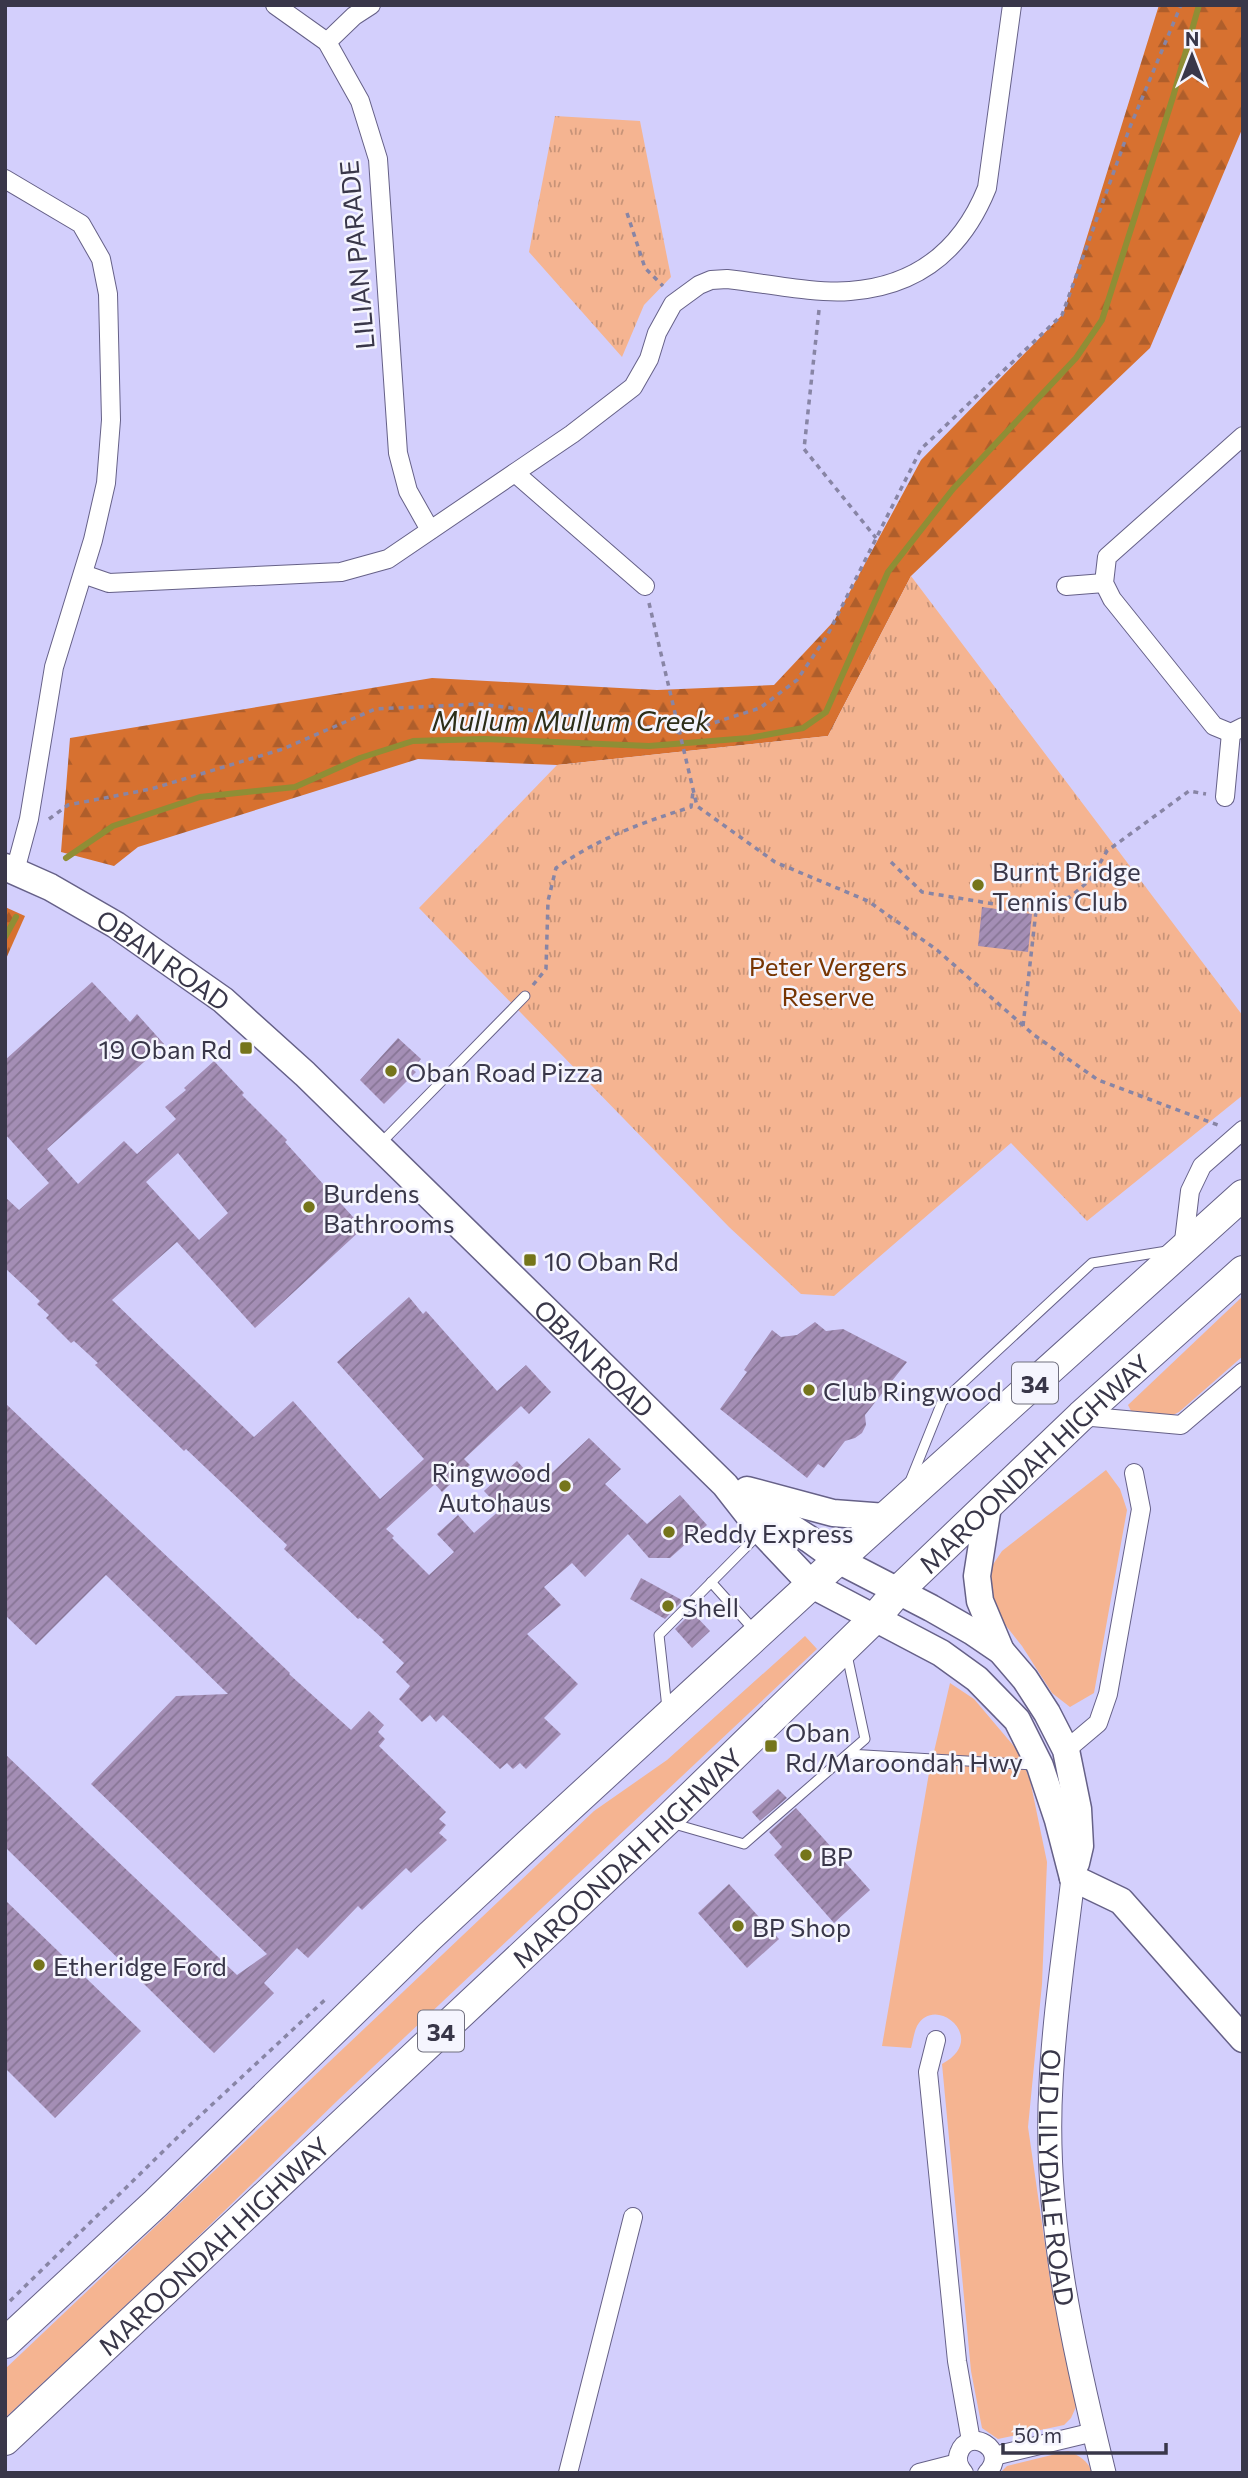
<svg xmlns="http://www.w3.org/2000/svg" width="1248" height="2478" font-family="Commissioner,sans-serif">
  <style>
    .green { fill: #f5b491 }
    .forest { fill: url(#forest-firs) }
    .park { fill: url(#park-tufts) }
    .lines { fill: none; stroke-linecap: round; stroke-linejoin: round }
    .stream { stroke: #8f8e35; stroke-width: 6 }
    .building { fill: url(#building-hatch); fill-rule: evenodd }
    .service-casing { stroke: #666188; stroke-width: 11 }
    .minor-casing { stroke: #666188; stroke-width: 20 }
    .tertiary-casing { stroke: #666188; stroke-width: 25 }
    .secondary-casing { stroke: #666188; stroke-width: 29 }
    .trunk-casing { stroke: #666188; stroke-width: 32 }
    .path { stroke: #8885a5; stroke-width: 3.5; stroke-dasharray: 5 5; stroke-linecap: butt }
    .service { stroke: #fff; stroke-width: 9 }
    .minor { stroke: #fff; stroke-width: 18 }
    .tertiary { stroke: #fff; stroke-width: 23 }
    .secondary { stroke: #fff; stroke-width: 26 }
    .trunk { stroke: #fff; stroke-width: 30 }
    .poi-dot { fill: #75751b; stroke: #f5f5fe; stroke-width: 2.5 }
    .labels { text-anchor: middle; dominant-baseline: central; stroke-width: 5; stroke-linejoin: round; paint-order: stroke }
    .shield { fill: #f5f5fe; stroke: #71707f; stroke-width: 2 }
    .shield-label { font-size: 24px; font-weight: bold; fill: #393749 }
    .street-label { font-size: 26px; fill: #393749; stroke: #f5f5fe }
    .poi-label { font-size: 26px; fill: #393749; stroke: #f5f5fe; text-anchor: start }
    .park-label { font-size: 26px; fill: #773503; stroke: #f5f5fe }
    .water-label { font-size: 28px; font-style: italic; fill: #2d2e18; stroke: #f5f5fe }
  </style>
  <defs>
    <pattern id="forest-firs" width="22" height="20" patternUnits="userSpaceOnUse" patternTransform="scale(1.75)"><rect width="22" height="20" fill="#d77130"/><path d="M5 1l3.5 6h-7zM16 11l3.5 6h-7z" fill="#af5e2b"/></pattern>
    <pattern id="park-tufts" width="24" height="20" patternUnits="userSpaceOnUse" patternTransform="scale(1.75)"><rect width="24" height="20" fill="#f5b491"/><path d="M3 7l-1-3M5 7V3M7 7l1-3M15 17l-1-3M17 17v-4M19 17l1-3" fill="none" stroke="#c79378"/></pattern>
    <pattern id="building-hatch" width="6" height="6" patternUnits="userSpaceOnUse" patternTransform="scale(1.75)"><rect width="6" height="6" fill="#a48eb5"/><path d="M-1 1l2-2M0 6l6-6M5 7l2-2" fill="none" stroke="#877595"/></pattern>
  </defs>
  <rect width="100%" height="100%" fill="#d3cffc"/>
  <g class="green">
    <path d="M1243,1296V1356L1179,1412L1169,1417L1131,1411L1128,1405Z"/>
    <path d="M1106,1470L1120,1489L1127,1510L1094,1693L1070,1707L1052,1693L1022,1646L1003,1622L989,1591L990,1569L1002,1551Z"/>
    <path d="M805,1636L817,1649L337,2101L174,2260L5,2418V2369L594,1811L667,1760Z"/>
    <path d="M950,1683L974,1699L1018,1751L1030,1780L1047,1862L1042,1984L1028,2127L1050,2279L1076,2407L1071,2418L1064,2425L998,2439L982,2428L971,2371L942,2064C990,2039 935,1993 917,2026C914,2032 913,2041 911,2048L882,2046L929,1773Z"/>
    <path d="M1068,2451C1078,2455 1089,2461 1092,2473H1000L1007,2466Z"/>
  </g>
  <g class="forest">
    <path d="M1159,5H1243V127L1150,348L911,576L828,736L557,765L418,759L138,847L114,866L61,852L70,738L432,678L657,690L774,685L834,621L921,460L1063,314Z"/>
    <path d="M5,907L25,916L5,961Z"/>
  </g>
  <g class="park">
    <path d="M555,116L640,121L671,277L644,305L622,357L529,252Z"/>
    <path d="M911,576L1243,1016V1095L1087,1221L1011,1143L834,1296L801,1294L729,1227L419,908L557,765L828,736Z"/>
  </g>
  <g class="lines">
    <g class="stream">
      <path d="M66,858L113,826L200,797L295,787L360,758L413,741L485,739L649,746L749,738L803,728L826,712L888,572L953,489L1076,358L1102,320L1173,97L1199,5"/>
      <path d="M5,937L16,917"/>
    </g>
  </g>
  <g class="building">
    <path d="M982,907L1032,914L1028,952L978,946Z"/>
    <path d="M92,982L130,1022L137,1014L164,1044L47,1149L78,1184L124,1141L137,1154L176,1119L165,1107L186,1090L184,1088L214,1061L244,1093L242,1095L287,1140L285,1142L363,1228L255,1328L177,1242L112,1300L254,1437L293,1401L380,1499L424,1459L337,1362L409,1297L423,1314L426,1311L497,1391L526,1365L551,1392L529,1414L521,1406L464,1459L470,1465L442,1492L435,1484L386,1529L394,1536L392,1538L429,1575L454,1552L437,1534L458,1515L474,1533L501,1509L484,1491L517,1461L539,1485L589,1438L621,1469L605,1484L647,1524L680,1495L707,1525L670,1558H649L628,1534L585,1577L572,1563L544,1587L561,1605L527,1634L578,1684L544,1718L561,1734L526,1769L520,1763L513,1769L507,1763L500,1769L443,1715L436,1722L430,1715L422,1722L399,1699L410,1686L396,1672L404,1663L382,1642L384,1640L360,1618L358,1619L284,1549L287,1545L186,1449L184,1451L95,1365L98,1363L74,1341L71,1343L46,1318L49,1315L37,1304L40,1301L5,1268V1197L19,1210L49,1183L5,1134V1060ZM178,1153L228,1213L199,1240L146,1182Z"/>
    <path d="M398,1038L421,1059L412,1069L416,1072L384,1104L360,1080Z"/>
    <path d="M815,1322L826,1331L843,1329L907,1362L865,1415L866,1425L862,1433L855,1438L845,1441L824,1468L818,1464L807,1478L720,1409L747,1372L744,1370L772,1330L781,1337L797,1335Z"/>
    <path d="M5,1403L290,1673L289,1674L351,1730L369,1711L384,1725L378,1732L385,1739L379,1746L446,1812L439,1819L446,1825L439,1833L447,1840L411,1873L406,1868L362,1910L358,1906L308,1958L297,1948L264,1983L274,1993L214,2053L5,1847V1754L237,1975L267,1954L91,1784L176,1696L228,1694L106,1575L36,1645L5,1615Z"/>
    <path d="M641,1578L680,1599L682,1601L665,1619L630,1599Z"/>
    <path d="M692,1612L710,1631L692,1648L675,1629Z"/>
    <path d="M778,1789L787,1798L760,1821L752,1812Z"/>
    <path d="M796,1808L870,1890L834,1923L774,1855L782,1847L769,1832Z"/>
    <path d="M729,1884L779,1939L747,1968L698,1913Z"/>
    <path d="M5,1900L141,2031L55,2118L5,2068Z"/>
  </g>
  <g class="lines">
    <defs>
      <g id="service">
        <path d="M379,1145L525,996"/>
        <path d="M911,1479L942,1402L1092,1263L1167,1251"/>
        <path d="M711,1582L754,1630"/>
        <path d="M667,1708L659,1635L760,1533"/>
        <path d="M848,1754L1034,1765"/>
        <path d="M671,1823L744,1844L865,1739L847,1655"/>
      </g>
      <g id="minor">
        <path d="M275,5L327,42L360,101L378,159L398,453L408,491L430,530"/>
        <path d="M327,42L354,16L371,5"/>
        <path d="M5,179L81,224L101,259L108,294L111,420L106,483L93,540L54,667L29,819L15,871"/>
        <path d="M1243,436L1107,557L1104,583L1112,599L1214,726L1231,733L1243,727"/>
        <path d="M515,473L645,586"/>
        <path d="M83,574L109,583L341,572L388,559L572,434L633,387L649,359L657,333L673,304L699,285L711,280L727,279C764,283 815,294 850,291C917,286 962,250 987,188L1012,5"/>
        <path d="M1066,586L1104,583"/>
        <path d="M1225,797L1231,733"/>
        <path d="M1183,1249L1190,1191L1202,1166L1243,1130"/>
        <path d="M1081,1416L1181,1425L1243,1372"/>
        <path d="M1066,1750L1098,1723L1108,1694L1141,1509L1134,1473"/>
        <path d="M936,2040L928,2072L957,2361L971,2441"/>
        <path d="M994,2456L1094,2432"/>
        <path d="M568,2473L633,2217"/>
        <path d="M919,2473L958,2463"/>
        <path d="M964,2473C959,2467 956,2461 959,2453C968,2426 1010,2449 987,2473"/>
      </g>
      <g id="tertiary">
        <path id="s1" d="M1073,1878C1065,1947 1054,2016 1051,2084C1043,2214 1073,2347 1104,2473"/>
      </g>
      <g id="secondary">
        <path id="s2" d="M5,867L50,887L116,925L223,1000L305,1074L725,1485L761,1531L812,1585L941,1653L977,1679L1017,1720L1040,1766L1058,1820L1073,1878"/>
        <path d="M747,1490L833,1513L886,1517"/>
        <path d="M743,1496L809,1539L838,1560L931,1608L973,1632L1001,1651L1025,1679L1047,1713L1066,1750L1078,1809L1080,1846L1076,1863"/>
        <path d="M988,1506L977,1576L980,1601L1001,1651"/>
        <path d="M1073,1878L1121,1901L1243,2039"/>
      </g>
      <g id="trunk">
        <path d="M5,2343L156,2203L428,1938L529,1844L838,1560L1243,1195"/>
        <path id="s3" d="M5,2440L667,1820L874,1619L898,1591L1081,1416L1243,1271"/>
      </g>
    </defs>
    <use href="#service" class="service-casing"/>
    <use href="#minor" class="minor-casing"/>
    <use href="#tertiary" class="tertiary-casing"/>
    <use href="#secondary" class="secondary-casing"/>
    <use href="#trunk" class="trunk-casing"/>
    <g class="path">
      <path d="M627,213L645,268L663,286"/>
      <path d="M819,310L804,449L876,538"/>
      <path d="M649,603L697,806L775,862L868,901L937,950L1034,1035L1098,1080L1218,1125"/>
      <path d="M49,819L68,805L151,789L283,749L375,709L480,704L622,722L682,733L760,708L797,680L827,636L921,449L1062,315L1130,127L1181,5"/>
      <path d="M891,862L922,892L1036,911"/>
      <path d="M533,985L546,969L548,901L556,868C599,838 641,823 691,807L693,792"/>
      <path d="M1023,1026L1036,911L1041,904L1070,897L1090,880L1107,851L1189,791L1206,794"/>
      <path d="M10,2301L189,2126L328,1997"/>
    </g>
    <use href="#service" class="service"/>
    <use href="#minor" class="minor"/>
    <use href="#tertiary" class="tertiary"/>
    <use href="#secondary" class="secondary"/>
    <use href="#trunk" class="trunk"/>
  </g>
  <g class="poi-dot">
    <circle cx="978" cy="885" r="7"/>
    <rect x="239" y="1041" width="14" height="14" rx="3.5"/>
    <circle cx="391" cy="1071" r="7"/>
    <circle cx="309" cy="1207" r="7"/>
    <rect x="523" y="1253" width="14" height="14" rx="3.5"/>
    <circle cx="809" cy="1390" r="7"/>
    <circle cx="565" cy="1486" r="7"/>
    <circle cx="669" cy="1532" r="7"/>
    <circle cx="668" cy="1606" r="7"/>
    <rect x="764" y="1739" width="14" height="14" rx="3.5"/>
    <circle cx="806" cy="1855" r="7"/>
    <circle cx="738" cy="1926" r="7"/>
    <circle cx="39" cy="1965" r="7"/>
  </g>
  <g class="labels">
    <g class="shield">
      <rect x="1012" y="1362.5" width="46" height="41" rx="5"/>
      <rect x="418" y="2010.5" width="46" height="41" rx="5"/>
    </g>
    <g class="shield-label">
      <text x="1035" y="1383">34</text>
      <text x="441" y="2031">34</text>
    </g>
    <g class="street-label">
      <text transform="translate(356 255) rotate(-95)">LILIAN PARADE</text>
      <text stroke="none"><textPath href="#s2" startOffset="184">OBAN ROAD</textPath></text>
      <text stroke="none"><textPath href="#s2" startOffset="772">OBAN ROAD</textPath></text>
      <text stroke="none"><textPath href="#s3" startOffset="1419">MAROONDAH HIGHWAY</textPath></text>
      <text stroke="none"><textPath href="#s3" startOffset="852">MAROONDAH HIGHWAY</textPath></text>
      <text stroke="none"><textPath href="#s1" startOffset="301">OLD LILYDALE ROAD</textPath></text>
      <text stroke="none"><textPath href="#s3" startOffset="285">MAROONDAH HIGHWAY</textPath></text>
    </g>
    <g class="poi-label">
      <text x="992" y="870">Burnt Bridge<tspan x="992" dy="30">Tennis Club</tspan></text>
      <text x="232" y="1048" text-anchor="end">19 Oban Rd</text>
      <text x="405" y="1071">Oban Road Pizza</text>
      <text x="323" y="1192">Burdens<tspan x="323" dy="30">Bathrooms</tspan></text>
      <text x="544" y="1260">10 Oban Rd</text>
      <text x="823" y="1390">Club Ringwood</text>
      <text x="551" y="1471" text-anchor="end">Ringwood<tspan x="551" dy="30">Autohaus</tspan></text>
      <text x="683" y="1532">Reddy Express</text>
      <text x="682" y="1606">Shell</text>
      <text x="785" y="1731">Oban<tspan x="785" dy="30">Rd/Maroondah Hwy</tspan></text>
      <text x="820" y="1855">BP</text>
      <text x="752" y="1926">BP Shop</text>
      <text x="53" y="1965">Etheridge Ford</text>
    </g>
    <g class="park-label">
      <text x="828" y="965">Peter Vergers<tspan x="828" dy="30">Reserve</tspan></text>
    </g>
    <g class="water-label">
      <text x="571" y="720">Mullum Mullum Creek</text>
    </g>
  </g>
  <rect width="1248" height="2478" fill="none" stroke="#393749" stroke-width="14"/>
  <g transform="translate(1192 56)" stroke="#f5f5fe" stroke-width="5" paint-order="stroke">
  <path d="M0-5L12 26L0 18L-12 26Z" fill="#393749"/>
  <text y="-10" font-size="19" font-weight="bold" text-anchor="middle" fill="#393749">N</text>
  </g>
  <path d="M1003 2443v10h163v-10" fill="none" stroke="#393749" stroke-width="3.5"/>
  <text x="1014" y="2443" font-size="21" fill="#393749" stroke="#f5f5fe" stroke-width="5" paint-order="stroke">50 m</text>
</svg>
